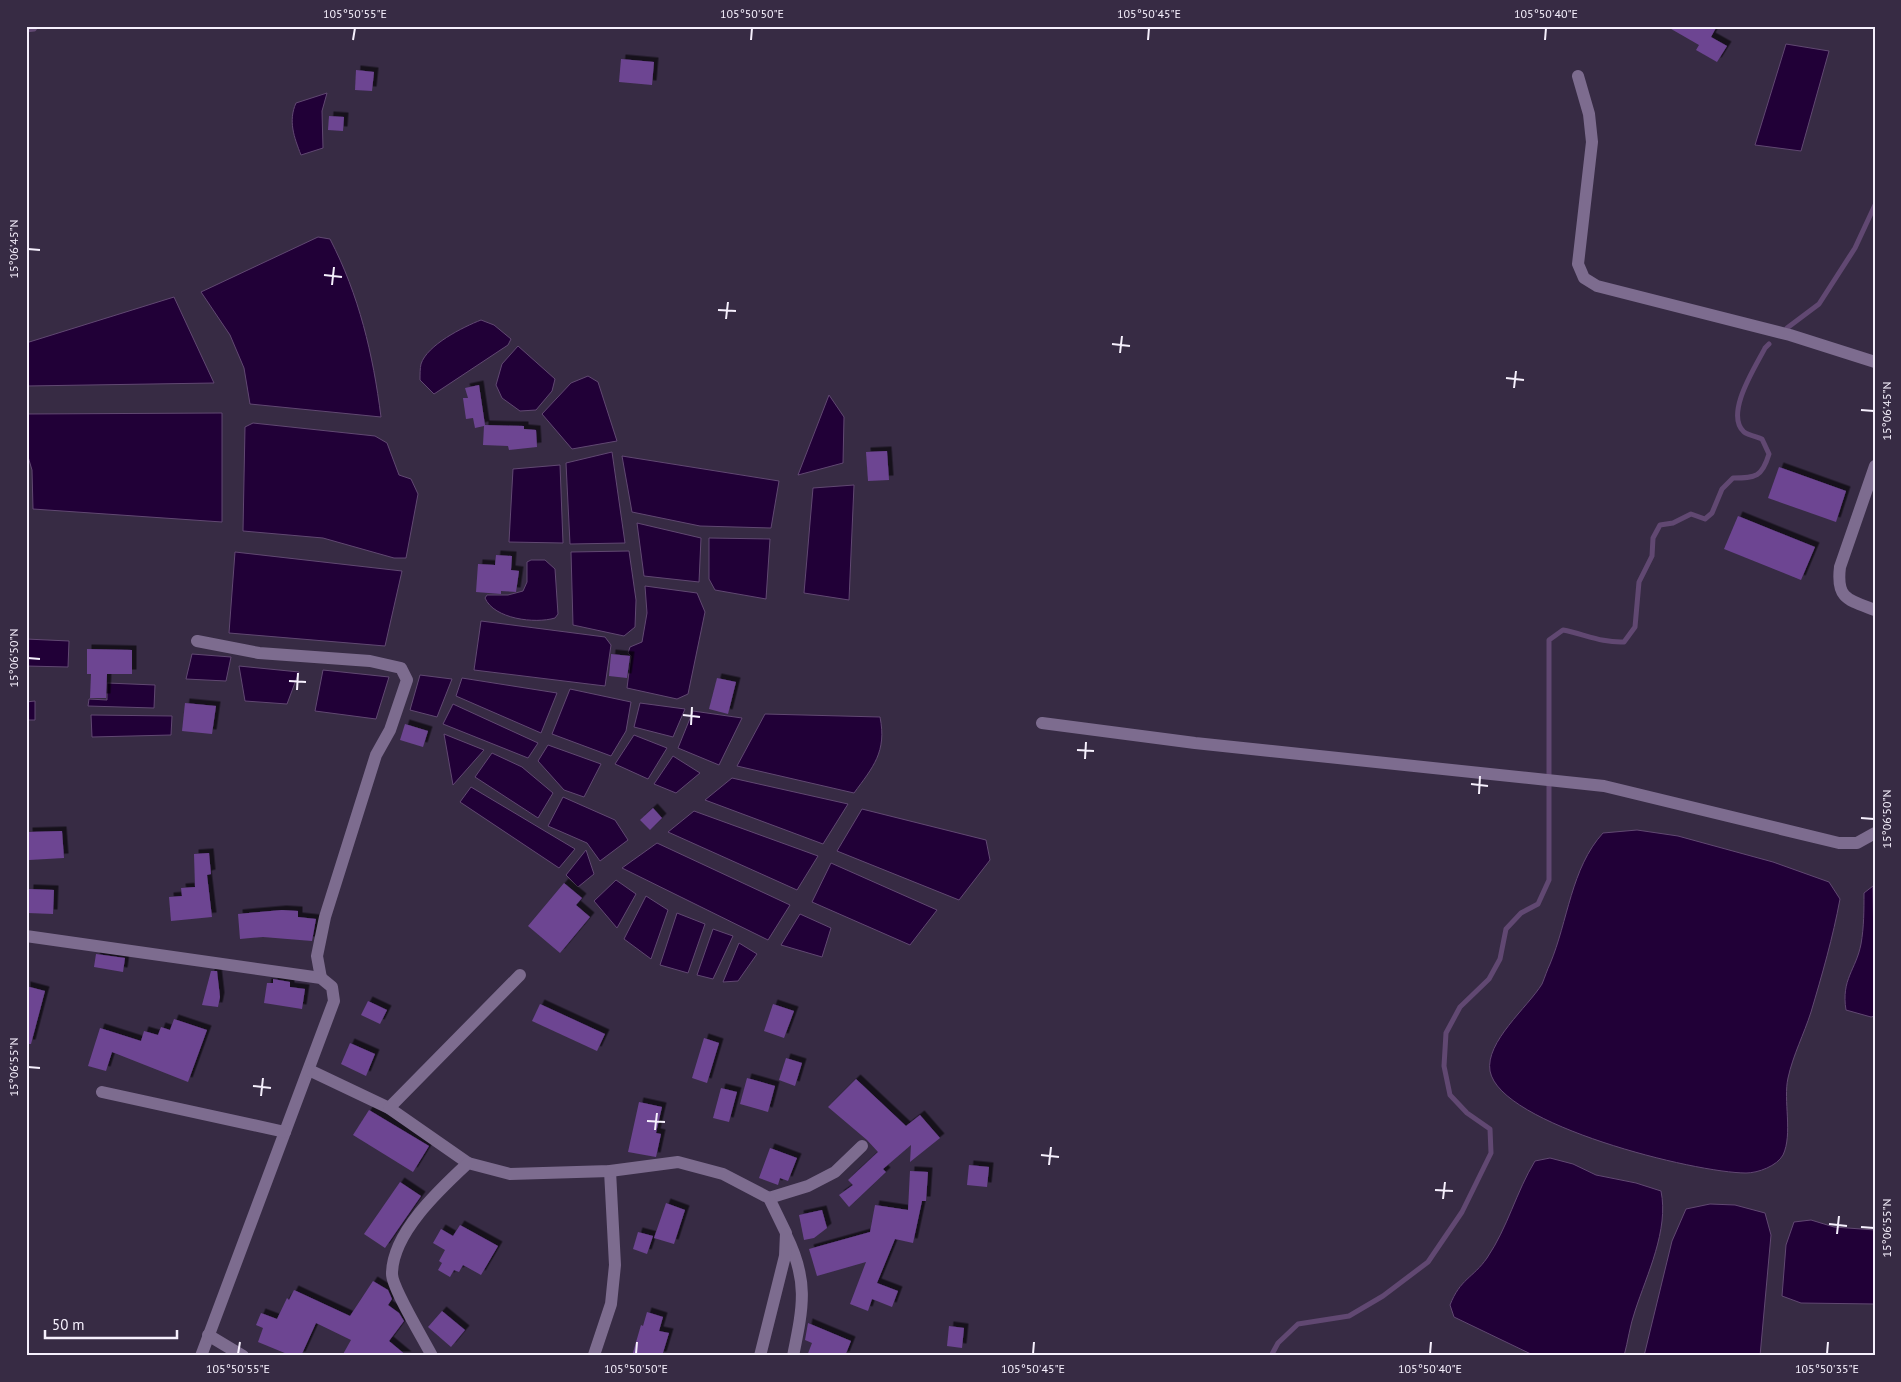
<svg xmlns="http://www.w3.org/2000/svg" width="1901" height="1382" font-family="'PT Sans',sans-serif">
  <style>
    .water { fill: #210037; stroke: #614872 }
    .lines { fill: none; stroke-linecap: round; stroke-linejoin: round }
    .stream { stroke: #614872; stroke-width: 5 }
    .building { fill: #6d4592; filter: url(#shadow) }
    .minor { stroke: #7d6c8f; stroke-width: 12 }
    .ticks { fill: none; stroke: #f6f0fd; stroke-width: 2 }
    .neatline { fill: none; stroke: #f6f0fd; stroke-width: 2 }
    .ticks-label { font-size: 12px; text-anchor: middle; fill: #f6f0fd }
  </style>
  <defs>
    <filter id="shadow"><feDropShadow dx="4.5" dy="-4.5" stdDeviation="0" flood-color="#0009"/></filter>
  </defs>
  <rect width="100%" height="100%" fill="#372b44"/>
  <g class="water">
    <path d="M1786,44L1829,51L1801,151L1755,145Z"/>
    <path d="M327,93L322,111L323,148L301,155C294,137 288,121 296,103Z"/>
    <path d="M318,237L330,239C359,295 373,354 381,417L250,404L244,368L230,335L201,292Z"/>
    <path d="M174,297L214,383L26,386V343Z"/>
    <path d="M481,320L494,325L511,339L508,345L434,394L420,380C420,375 420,368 421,364C427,345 463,327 481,320Z"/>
    <path d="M518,346L555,379L552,391L536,410L520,411L502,398L496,385L502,364Z"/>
    <path d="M588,376L598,382L617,441L572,449L542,414L571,383Z"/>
    <path d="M829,395L844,417L843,463L798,475Z"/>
    <path d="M222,413V522L33,509L32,470L26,450V414Z"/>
    <path d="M253,423L375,436L387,443L399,475L411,479L418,494L406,558H394L323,538L243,531L245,427Z"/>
    <path d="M612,452L625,543L570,544L566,463Z"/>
    <path d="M622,456L779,481L771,528L700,526L632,512Z"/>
    <path d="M560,465L563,543L509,542L513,469Z"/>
    <path d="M854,485L849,600L804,593L813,488Z"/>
    <path d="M637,523L701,538L699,582L644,576Z"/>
    <path d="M709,538L770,539L766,599L715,590L709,579Z"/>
    <path d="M629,551L636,600L635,627L624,636L573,625L571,552Z"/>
    <path d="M235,552L402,571L385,646L229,633Z"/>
    <path d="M531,560H545L555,569L558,614L555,618C535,624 494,619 485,598L487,595H508L523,591L527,582V562Z"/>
    <path d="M645,586L697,593L705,612L688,694L677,699L627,688L631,656L628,653L630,647L642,642L647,613Z"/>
    <path d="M481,621L605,637L611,645L605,686L474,670Z"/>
    <path d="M26,639L69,641L68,667L26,666Z"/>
    <path d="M192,654L231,657L226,681L186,679Z"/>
    <path d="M239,666L299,672L287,704L245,701Z"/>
    <path d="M323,670L389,677L376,719L315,711Z"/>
    <path d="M420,675L452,679L437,717L410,710Z"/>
    <path d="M462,678L557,693L541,733L456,696Z"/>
    <path d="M107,683L155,685L154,708L88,706L89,699L107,700Z"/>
    <path d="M570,689L631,702L626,731L611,756L552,734Z"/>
    <path d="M35,701V720H26V702Z"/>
    <path d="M640,703L685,709L673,737L634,727Z"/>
    <path d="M453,704L538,743L528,758L443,724Z"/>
    <path d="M693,711L742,718L719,765L678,748Z"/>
    <path d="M765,714L880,717C887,752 873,767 854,793L737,766Z"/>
    <path d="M91,715L172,716L171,735L92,737Z"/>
    <path d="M444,734L484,750L453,785Z"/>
    <path d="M634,735L667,748L648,779L615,764Z"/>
    <path d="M548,745L601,764L584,797L564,790L538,761Z"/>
    <path d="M492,753L522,767L553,793L538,818L475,777Z"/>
    <path d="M673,756L700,773L676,793L654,784Z"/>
    <path d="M732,778L848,804L823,844L705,800Z"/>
    <path d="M471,787L575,849L559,868L460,802Z"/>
    <path d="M563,797L615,820L628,840L600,861L587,843L548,826Z"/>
    <path d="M862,809L986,840L990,860L959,900L837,851Z"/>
    <path d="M694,811L818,856L797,890L668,832Z"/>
    <path d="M1637,830L1678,836L1773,862L1829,882L1840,899C1833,937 1822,975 1811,1012C1804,1034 1793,1055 1788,1078C1783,1100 1793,1134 1783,1155C1777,1166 1758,1173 1746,1173C1696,1173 1500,1125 1490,1071C1485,1042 1528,1007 1542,984C1545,977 1547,970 1550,964C1568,921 1571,868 1603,833Z"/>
    <path d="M657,843L790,905L768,940L622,868Z"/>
    <path d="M586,850L594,874L578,887L566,875Z"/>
    <path d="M831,863L937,910L910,945L812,902Z"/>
    <path d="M616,880L636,894L617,928L594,901Z"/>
    <path d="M1873,886L1875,1016L1871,1017L1846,1010C1841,979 1856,970 1861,944C1864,927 1864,910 1864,893Z"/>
    <path d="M646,896L668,910L651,959L624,939Z"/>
    <path d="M677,913L705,924L688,973L660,965Z"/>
    <path d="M800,914L831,928L822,957L781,945Z"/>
    <path d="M713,929L733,936L713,979L697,975Z"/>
    <path d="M739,943L757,954L738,981L723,982Z"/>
    <path d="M1550,1158L1573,1164L1596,1175L1636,1183L1661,1191C1669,1230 1647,1274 1635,1311C1630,1325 1628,1341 1624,1356H1535L1454,1317L1450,1305C1460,1279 1473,1278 1487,1258C1508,1227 1516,1192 1535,1161Z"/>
    <path d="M1710,1204L1735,1205L1765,1213L1771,1235L1760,1356H1644L1672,1241L1686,1209Z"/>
    <path d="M1811,1220L1834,1227L1875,1230V1304L1801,1303L1782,1296L1786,1245L1794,1222Z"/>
  </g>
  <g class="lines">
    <g class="stream">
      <path d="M26,30L34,29L36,26"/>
      <path d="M1787,328L1819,304L1855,248L1875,205"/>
      <path d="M1271,1356L1278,1343L1298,1324L1349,1316L1383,1296L1428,1262L1462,1212L1491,1153L1490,1129L1467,1113L1450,1095L1444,1066L1446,1033L1460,1007L1489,979L1500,959L1506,929L1521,913L1538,904L1549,880V640L1563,630C1584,634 1602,643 1624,642L1635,627L1639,582L1652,556L1653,538L1660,525L1673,523L1691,514L1705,519L1712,513L1722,489L1733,478C1756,478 1762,477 1769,454L1762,439C1757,437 1748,435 1744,432C1724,414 1756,366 1765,348L1769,344"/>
    </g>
  </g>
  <g class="building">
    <path d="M1666,26H1717L1711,37L1727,46L1717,62L1696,50L1699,45Z"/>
    <path d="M621,59L654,62L652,85L619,82Z"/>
    <path d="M356,70L374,72L372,91L355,90Z"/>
    <path d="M329,116L344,117L343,131L328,130Z"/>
    <path d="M479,385L485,425L524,426V429L536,430L537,447L509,450L508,446L483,445L484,426L475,428L473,418L466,419L463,398H468L465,388Z"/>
    <path d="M887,451L889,480L868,481L866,452Z"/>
    <path d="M1779,467L1846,491L1836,522L1768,498Z"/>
    <path d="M1738,516L1815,547L1801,580L1724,549Z"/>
    <path d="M496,555L512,556L511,570L519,571L516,592L501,591V594L476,592L478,564L495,565Z"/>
    <path d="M87,649L132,650V674H107L106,698H90L91,674H87Z"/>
    <path d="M611,654L630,656L627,678L609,676Z"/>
    <path d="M717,678L736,682L728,714L709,709Z"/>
    <path d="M185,703L216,706L212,734L182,731Z"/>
    <path d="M405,724L428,731L423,747L400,740Z"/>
    <path d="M653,808L662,818L650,830L640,820Z"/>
    <path d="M62,831L64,858L29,860L28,832Z"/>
    <path d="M209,853L211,874L207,875L212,917L171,921L169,897L182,896L181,888L195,887L194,854Z"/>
    <path d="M564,883L582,898L576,905L590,917L560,953L528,926Z"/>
    <path d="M29,889L54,890L53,914L28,913Z"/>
    <path d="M282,910L298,911V917L316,919L312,941L263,937L240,939L238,914Z"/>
    <path d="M96,954L125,958L123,972L94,967Z"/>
    <path d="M211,971H217L220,997L218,1007L202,1005Z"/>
    <path d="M273,979L290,982V987L305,989L302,1009L264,1003L267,983H273Z"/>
    <path d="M26,986L45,991L31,1044H26Z"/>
    <path d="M368,1001L387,1010L380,1024L361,1015Z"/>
    <path d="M540,1004L605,1034L597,1051L532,1021Z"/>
    <path d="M773,1004L794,1011L784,1038L764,1031Z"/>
    <path d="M174,1019L207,1030L188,1082L112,1052L106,1071L88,1066L100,1028L141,1041L144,1031L158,1035L161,1027L170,1030Z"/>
    <path d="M704,1038L719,1043L707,1083L692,1078Z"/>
    <path d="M350,1043L375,1054L366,1076L341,1064Z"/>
    <path d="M786,1058L802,1063L795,1086L779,1080Z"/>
    <path d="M747,1078L775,1086L768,1112L740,1104Z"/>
    <path d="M856,1079L906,1126L920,1115L940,1138L910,1162L911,1145L883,1169L886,1172L849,1207L839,1195L853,1185L848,1180L878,1152L867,1140L828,1107Z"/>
    <path d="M721,1088L737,1092L729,1122L713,1118Z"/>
    <path d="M639,1102L662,1107L656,1133L661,1134L656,1157L628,1152Z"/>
    <path d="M369,1110L429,1146L413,1172L353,1135Z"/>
    <path d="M770,1148L797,1158L788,1181L780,1178L778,1185L759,1178Z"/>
    <path d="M969,1165L989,1167L987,1187L967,1185Z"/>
    <path d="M910,1171L928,1172L926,1201H922L913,1243L895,1239L877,1283L898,1291L892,1307L872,1299L868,1311L850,1304L866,1262L817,1276L809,1249L870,1232L875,1205L908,1210Z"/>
    <path d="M400,1182L421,1196L385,1248L364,1234Z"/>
    <path d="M666,1203L685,1210L674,1244L654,1238Z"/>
    <path d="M822,1210L827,1228L814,1238L804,1240L799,1215Z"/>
    <path d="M460,1225L498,1246L481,1275L463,1265L459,1272L454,1270L450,1277L438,1270L442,1263L439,1261L445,1250L433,1243L441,1229L453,1236Z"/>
    <path d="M638,1232L653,1236L647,1254L633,1249Z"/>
    <path d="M373,1281L388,1290L392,1299L388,1305L399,1313L404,1321L389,1341L407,1356H342L351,1340L316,1323L301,1356H292L258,1342L263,1328L256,1325L261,1313L277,1319L287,1298L289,1300L294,1290L350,1316Z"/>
    <path d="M442,1311L465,1330L451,1347L428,1327Z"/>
    <path d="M647,1312L663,1317L659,1331L669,1333L662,1356H632L641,1325L643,1326Z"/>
    <path d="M808,1323L851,1341L845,1356H807L812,1343L805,1340Z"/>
    <path d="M949,1326L964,1328L962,1348L947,1346Z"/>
  </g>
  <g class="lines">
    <g class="minor">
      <path d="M1578,76L1589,114L1592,142L1578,264L1584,278L1597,286L1790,335L1875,362"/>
      <path d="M1875,466L1840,567C1836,599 1848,600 1875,610"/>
      <path d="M197,641L259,653L370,661L401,668L407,680L390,730L376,755L325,917L317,956L321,978"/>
      <path d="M1042,723L1195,743L1604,786L1839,843H1857L1875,833"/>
      <path d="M26,936L321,978L332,987L334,1001L201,1356"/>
      <path d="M309,1070L389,1108L468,1163"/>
      <path d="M102,1092L285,1132"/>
      <path d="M389,1108L520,975"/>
      <path d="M769,1198L808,1186L835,1172L862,1146"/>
      <path d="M786,1235C809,1281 803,1307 793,1356"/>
      <path d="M208,1335L243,1356"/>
      <path d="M594,1355L611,1304L615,1265L610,1171"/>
      <path d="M432,1356C424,1340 392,1288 392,1274C392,1233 440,1189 468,1163L510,1174L610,1171L678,1162L723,1174L769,1198L786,1233L785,1256L760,1356"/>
    </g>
  </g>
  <path class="ticks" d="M353,40L355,28M751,40L752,28M1148,40L1149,28M1545,40L1546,28M28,249L40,250M324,275L342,277M332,285L334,267M718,310L736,311M726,319L728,302M1112,344L1130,346M1120,353L1122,336M1506,378L1524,380M1514,388L1516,371M1861,410L1874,411M28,658L40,659M289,681L306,682M297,690L298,673M683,715L700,717M691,725L692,707M1077,750L1094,751M1085,759L1086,742M1471,784L1488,786M1479,794L1480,776M1861,818L1874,819M28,1067L40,1068M253,1086L271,1088M261,1096L263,1078M647,1121L665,1122M655,1130L657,1113M1041,1155L1059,1157M1049,1165L1051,1147M1435,1190L1453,1191M1443,1199L1445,1182M1829,1224L1847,1226M1861,1227L1874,1228M1837,1234L1839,1216M238,1354L240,1342M636,1354L637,1342M1033,1354L1034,1342M1430,1354L1431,1342M1827,1354L1828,1342"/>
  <rect width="1901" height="1382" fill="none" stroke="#372b44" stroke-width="55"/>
  <path d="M45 1330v8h132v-8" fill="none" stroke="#f6f0fd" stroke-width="2.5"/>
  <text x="52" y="1330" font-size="15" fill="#f6f0fd" stroke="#372b44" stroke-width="4" paint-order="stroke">50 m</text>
  <rect x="28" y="28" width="1846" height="1326" class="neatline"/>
  <g class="ticks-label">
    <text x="355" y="18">105°50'55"E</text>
    <text x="752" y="18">105°50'50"E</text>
    <text x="1149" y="18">105°50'45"E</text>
    <text x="1546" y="18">105°50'40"E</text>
    <text transform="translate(14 249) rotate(-90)" y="4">15°06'45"N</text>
    <text transform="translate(1887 411) rotate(-90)" y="4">15°06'45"N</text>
    <text transform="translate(14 658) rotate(-90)" y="4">15°06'50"N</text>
    <text transform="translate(1887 819) rotate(-90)" y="4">15°06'50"N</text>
    <text transform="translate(14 1067) rotate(-90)" y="4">15°06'55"N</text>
    <text transform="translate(1887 1228) rotate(-90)" y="4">15°06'55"N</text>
    <text x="238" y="1373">105°50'55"E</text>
    <text x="636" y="1373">105°50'50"E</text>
    <text x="1033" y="1373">105°50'45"E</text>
    <text x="1430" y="1373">105°50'40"E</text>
    <text x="1827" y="1373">105°50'35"E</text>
  </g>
</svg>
